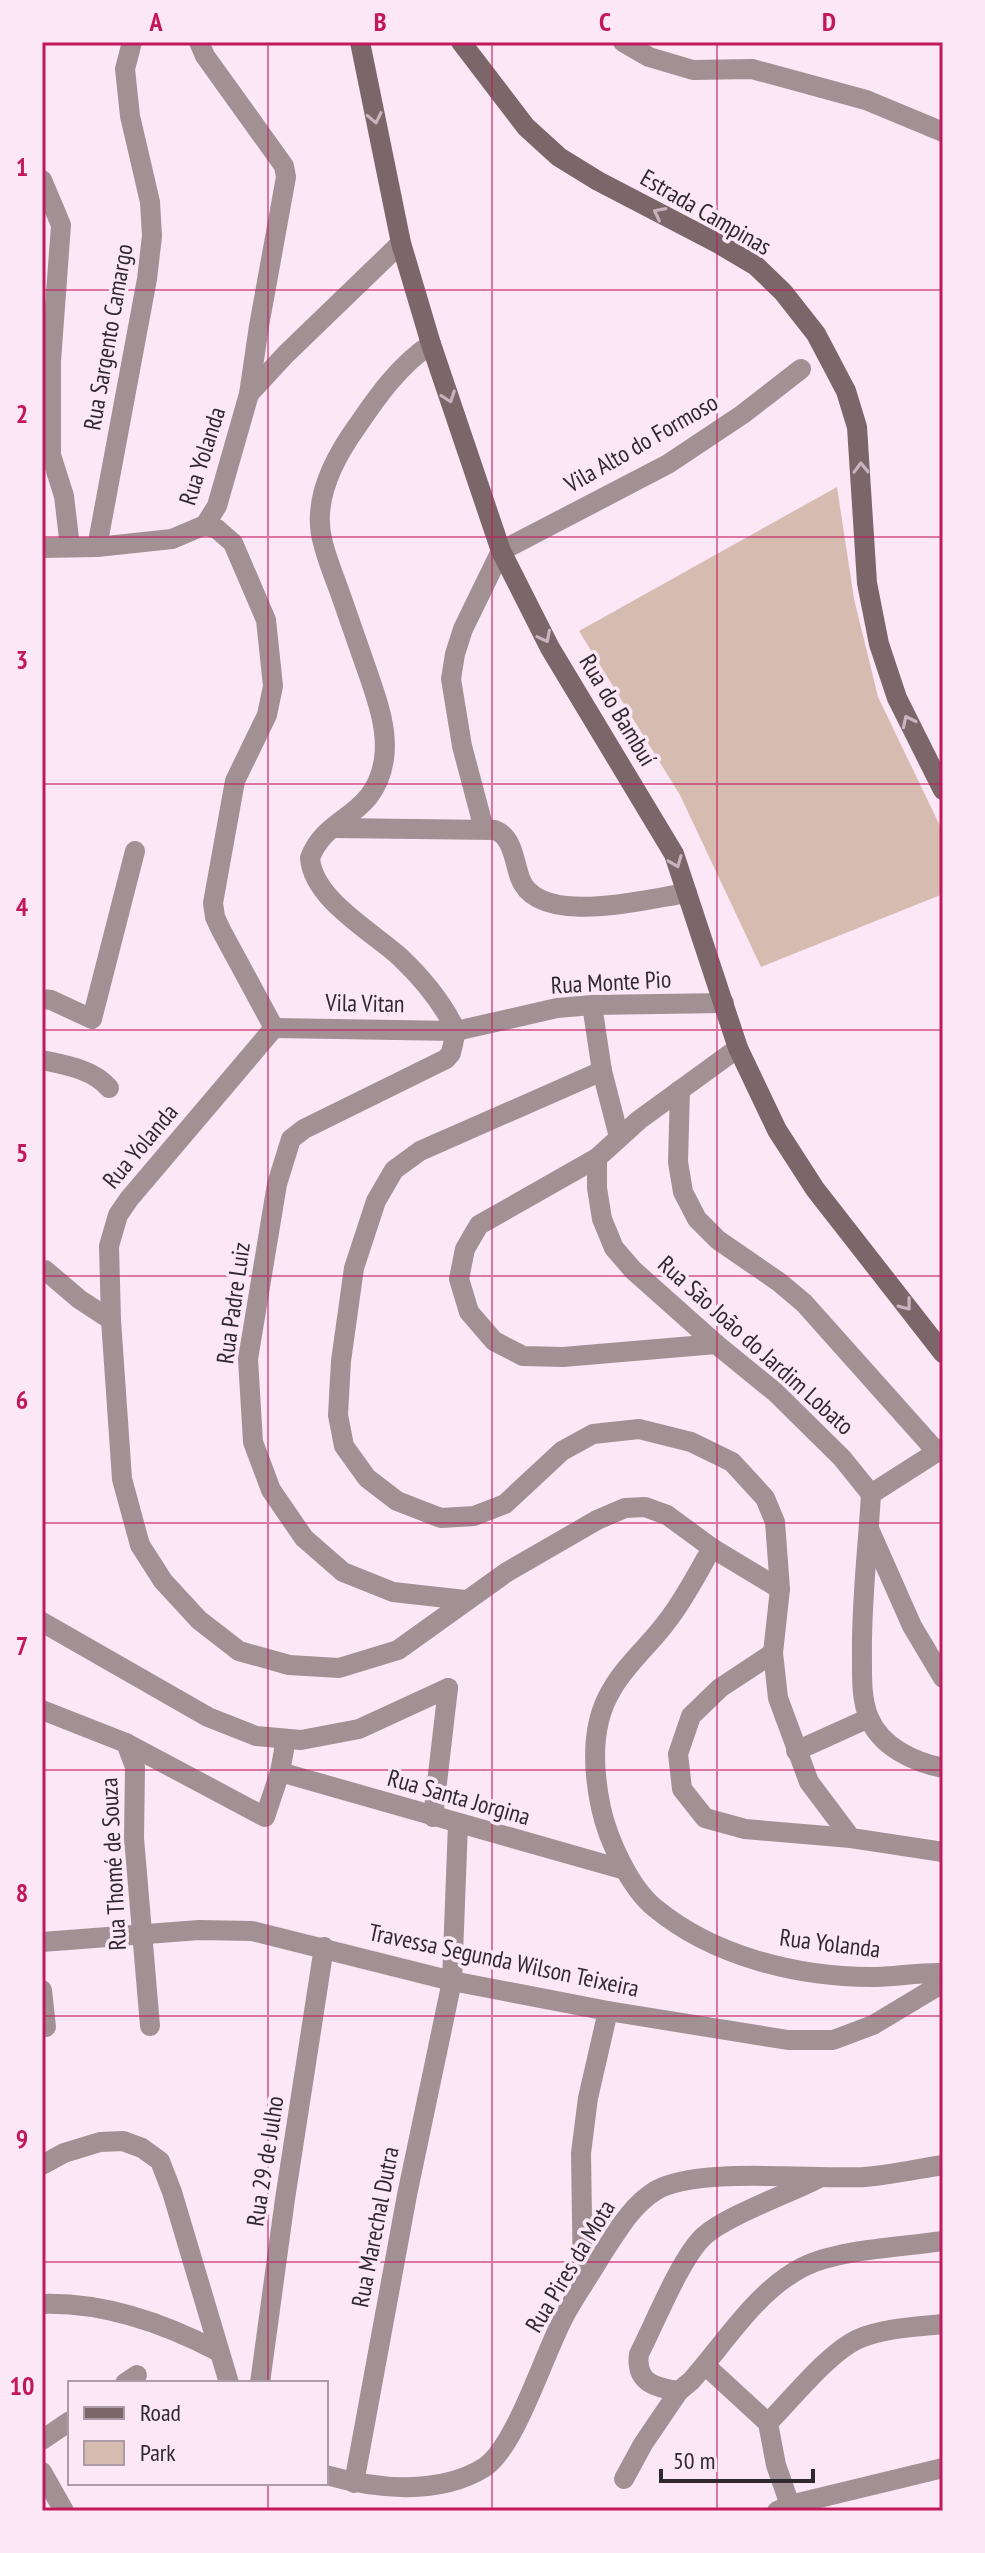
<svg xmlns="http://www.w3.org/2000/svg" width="985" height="2553" font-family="'PT Sans Narrow',sans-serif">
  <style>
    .green { fill: #d6bbb1 }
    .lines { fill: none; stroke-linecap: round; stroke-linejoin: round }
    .minor { stroke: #a19194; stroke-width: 20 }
    .tertiary { stroke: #a19194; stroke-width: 20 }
    .secondary { stroke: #7b6669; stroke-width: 20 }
    .oneway { stroke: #c8b3be }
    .grid { fill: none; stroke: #c2185b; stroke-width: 2; stroke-opacity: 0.55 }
    .labels { text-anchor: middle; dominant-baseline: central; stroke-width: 7; stroke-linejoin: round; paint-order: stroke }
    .street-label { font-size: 24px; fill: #30292f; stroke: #fbe7f6 }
    .neatline { fill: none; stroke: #c2185b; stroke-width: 3 }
    .grid-label { font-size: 26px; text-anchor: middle; font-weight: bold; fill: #c2185b }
  </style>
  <rect width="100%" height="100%" fill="#fbe7f6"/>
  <path class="green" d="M837,487L854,599L878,697L943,832V894L761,967L680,795L579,631Z"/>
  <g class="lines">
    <g class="minor">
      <path d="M199,42L205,56L284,166L286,177L259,326L249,394"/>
      <path d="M623,42L649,57L693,70L752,69L866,100L943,132"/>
      <path d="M42,180L61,225L51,361V455L64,496L70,547"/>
      <path d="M431,344C400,365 379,394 358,425C334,458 311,501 323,543C327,559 333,574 339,590C349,618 359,647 369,676C378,702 388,731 384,759C375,819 326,814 310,858C313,899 371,931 400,957C422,978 443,1003 456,1031"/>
      <path d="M205,525L217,529L233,543L266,620L273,686L267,715L235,781L213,903L215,917L221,930L274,1028"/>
      <path d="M97,547L147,279L152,236L150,202L130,116L125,69L132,42"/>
      <path d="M333,828L495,830C513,837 514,861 520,878C538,928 646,899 687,893"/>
      <path d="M484,829L462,746L451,679L455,654L463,629L501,551L668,464L743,414L801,369"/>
      <path d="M42,999L51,1000L92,1019L135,851"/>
      <path d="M592,1005L602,1071L619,1137"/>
      <path d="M274,1028L129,1199L118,1215L109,1246L111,1320L122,1479L140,1545L163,1581L199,1620L239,1651L289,1665L339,1668L398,1650L507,1572L597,1520L625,1508L645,1507L667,1515L712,1548L780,1589"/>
      <path d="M274,1028L456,1031L557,1008L592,1005L724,1003"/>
      <path d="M456,1031L451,1053L446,1059L304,1129L291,1139L277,1184L248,1359L253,1442L271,1490L304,1538L343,1572L393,1592L465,1600"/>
      <path d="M42,1060C65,1065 93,1069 109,1088"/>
      <path d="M602,1071L420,1151L394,1170L376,1201L354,1268L341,1361L338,1415L344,1446L367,1478L397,1501L441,1518L474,1516L505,1504L562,1451L593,1434L639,1429L691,1442L732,1462L765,1498L775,1522L780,1589L773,1653L778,1698L809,1782L851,1838L943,1852"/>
      <path d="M680,1090L678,1162L683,1192L697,1219L718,1240L779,1282L804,1303L937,1452"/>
      <path d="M597,1158V1188L602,1219L614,1248L633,1270L716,1344L775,1392L842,1458L871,1494C868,1548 861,1602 862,1656C862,1676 861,1699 869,1718C881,1747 914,1762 943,1768"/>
      <path d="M45,1270L79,1299L111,1320"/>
      <path d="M716,1344L563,1357L523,1356L494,1341L469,1312L459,1279L465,1249L479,1225L597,1158L639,1120L738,1048"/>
      <path d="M871,1494L943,1448"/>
      <path d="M870,1531L912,1626L943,1678"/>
      <path d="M712,1548C698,1572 685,1598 668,1620C651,1644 625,1665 611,1691C590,1726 593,1770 601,1808C608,1840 630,1888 655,1908C713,1956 797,1977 871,1977C895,1977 919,1972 943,1973"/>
      <path d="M42,1622L208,1717L256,1736L301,1740L359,1729L448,1688"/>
      <path d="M773,1653L720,1688L691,1716L678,1754L682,1789L705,1818L745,1829L851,1838"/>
      <path d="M42,1710L126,1743L135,1767L134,1838L150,2026"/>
      <path d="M126,1743L265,1817L280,1772L286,1739"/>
      <path d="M796,1751L869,1718"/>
      <path d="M280,1772L625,1870"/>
      <path d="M433,1817L448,1688"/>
      <path d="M42,1942L199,1930L252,1931L452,1981L608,2011L788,2040H833L873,2025L943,1983"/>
      <path d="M42,1990L46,2027"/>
      <path d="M819,2178C790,2193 726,2216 704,2236C681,2257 654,2325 639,2354C635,2383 656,2388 679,2391L691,2381C725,2343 756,2291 803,2267C838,2249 903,2247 943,2241"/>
      <path d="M583,2285L581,2153L588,2098L608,2011"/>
      <path d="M42,2304C104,2302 164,2323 219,2352"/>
      <path d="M705,2365L768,2423L776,2465L790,2505"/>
      <path d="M125,2383L137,2375"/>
      <path d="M260,2383L285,2199L324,1947"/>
      <path d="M768,2423C791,2400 829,2352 858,2339C884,2328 915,2327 943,2324"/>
      <path d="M42,2440L70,2421"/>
      <path d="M42,2472L64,2511"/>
      <path d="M624,2479L643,2444L679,2391"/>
      <path d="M354,2483L407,2195L452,1981L458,1824"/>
      <path d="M777,2511L790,2505L943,2468"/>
    </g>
    <g class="tertiary">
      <path d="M42,548L97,547L172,539L205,525L217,506L249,394L286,354L401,243"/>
      <path d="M42,2165L64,2153L100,2142L123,2141L142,2148L160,2161L172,2192L229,2383"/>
      <path d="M326,2475C375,2489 439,2496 485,2467C517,2445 545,2350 566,2313C577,2293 590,2275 601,2256C617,2232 630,2207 655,2191C695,2166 814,2180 865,2177C891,2175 917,2169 943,2165"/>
    </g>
    <g class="secondary">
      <path d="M360,42L401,243L431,344L501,551L550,648L674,854L738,1048L777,1130L815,1189L943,1353"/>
      <path d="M461,42L526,127L559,157L598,181L719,244L756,266L783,292L816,334L846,391L857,427L867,583L879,644L897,698L943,790"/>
    </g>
  </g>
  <defs><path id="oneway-chevron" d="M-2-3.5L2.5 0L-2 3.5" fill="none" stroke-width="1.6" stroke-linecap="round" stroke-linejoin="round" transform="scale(2)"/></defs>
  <g class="oneway">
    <use href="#oneway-chevron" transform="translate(375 118) rotate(78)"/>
    <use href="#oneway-chevron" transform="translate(659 213) rotate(-153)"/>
    <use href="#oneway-chevron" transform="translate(449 397) rotate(71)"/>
    <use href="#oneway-chevron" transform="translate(861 468) rotate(-91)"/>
    <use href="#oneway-chevron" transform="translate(545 637) rotate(63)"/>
    <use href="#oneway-chevron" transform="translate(908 721) rotate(-116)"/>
    <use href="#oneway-chevron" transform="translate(676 862) rotate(68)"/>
    <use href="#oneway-chevron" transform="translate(906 1305) rotate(52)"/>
  </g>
  <path class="grid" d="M268,42V2383M492,42V2511M717,42V2511M42,290H943M42,537H943M42,784H943M42,1030H943M42,1276H943M42,1523H943M42,1770H943M42,2016H943M42,2262H943M268,2483V2511"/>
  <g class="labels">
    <g class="street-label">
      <text transform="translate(706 212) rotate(30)">Estrada Campinas</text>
      <text transform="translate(108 337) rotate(-80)">Rua Sargento Camargo</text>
      <text transform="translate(641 443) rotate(-30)">Vila Alto do Formoso</text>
      <text transform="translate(202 456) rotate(-72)">Rua Yolanda</text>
      <text transform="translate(618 710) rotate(59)">Rua do Bambuí</text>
      <text transform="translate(611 982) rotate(-3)">Rua Monte Pio</text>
      <text transform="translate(365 1003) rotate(1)">Vila Vitan</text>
      <text transform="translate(140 1146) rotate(-50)">Rua Yolanda</text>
      <text transform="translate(233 1303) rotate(-82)">Rua Padre Luiz</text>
      <text transform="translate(756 1345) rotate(42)">Rua São João do Jardim Lobato</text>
      <text transform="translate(459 1797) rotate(16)">Rua Santa Jorgina</text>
      <text transform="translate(113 1864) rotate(-93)">Rua Thomé de Souza</text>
      <text transform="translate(830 1943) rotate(7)">Rua Yolanda</text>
      <text transform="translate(504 1960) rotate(12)">Travessa Segunda Wilson Teixeira</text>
      <text transform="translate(265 2161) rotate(-81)">Rua 29 de Julho</text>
      <text transform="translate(375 2227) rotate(-79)">Rua Marechal Dutra</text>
      <text transform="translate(570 2266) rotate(-59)">Rua Pires da Mota</text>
    </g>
  </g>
  <rect width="985" height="2553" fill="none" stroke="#fbe7f6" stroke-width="88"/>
  <rect x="68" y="2381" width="260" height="104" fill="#fbe7f6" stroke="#aa9ba6" stroke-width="2"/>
  <rect x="84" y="2407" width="40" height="12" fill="#7b6669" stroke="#aa9ba6" stroke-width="2"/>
  <text x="140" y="2421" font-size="24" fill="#30292f">Road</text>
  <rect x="84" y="2441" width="40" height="24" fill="#d6bbb1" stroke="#aa9ba6" stroke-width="2"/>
  <text x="140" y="2461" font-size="24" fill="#30292f">Park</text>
  <path d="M661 2469v12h152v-12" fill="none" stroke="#30292f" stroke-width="4"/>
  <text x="673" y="2469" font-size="24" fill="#30292f" stroke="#fbe7f6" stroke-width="6" paint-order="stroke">50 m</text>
  <rect x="44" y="44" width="897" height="2465" class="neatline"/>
  <g class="grid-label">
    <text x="156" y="31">A</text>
    <text x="380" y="31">B</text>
    <text x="605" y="31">C</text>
    <text x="829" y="31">D</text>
    <text x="22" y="176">1</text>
    <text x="22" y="423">2</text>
    <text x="22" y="669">3</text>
    <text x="22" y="916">4</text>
    <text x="22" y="1162">5</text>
    <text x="22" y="1409">6</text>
    <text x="22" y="1655">7</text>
    <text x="22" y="1902">8</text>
    <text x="22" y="2148">9</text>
    <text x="22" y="2395">10</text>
  </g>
</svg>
